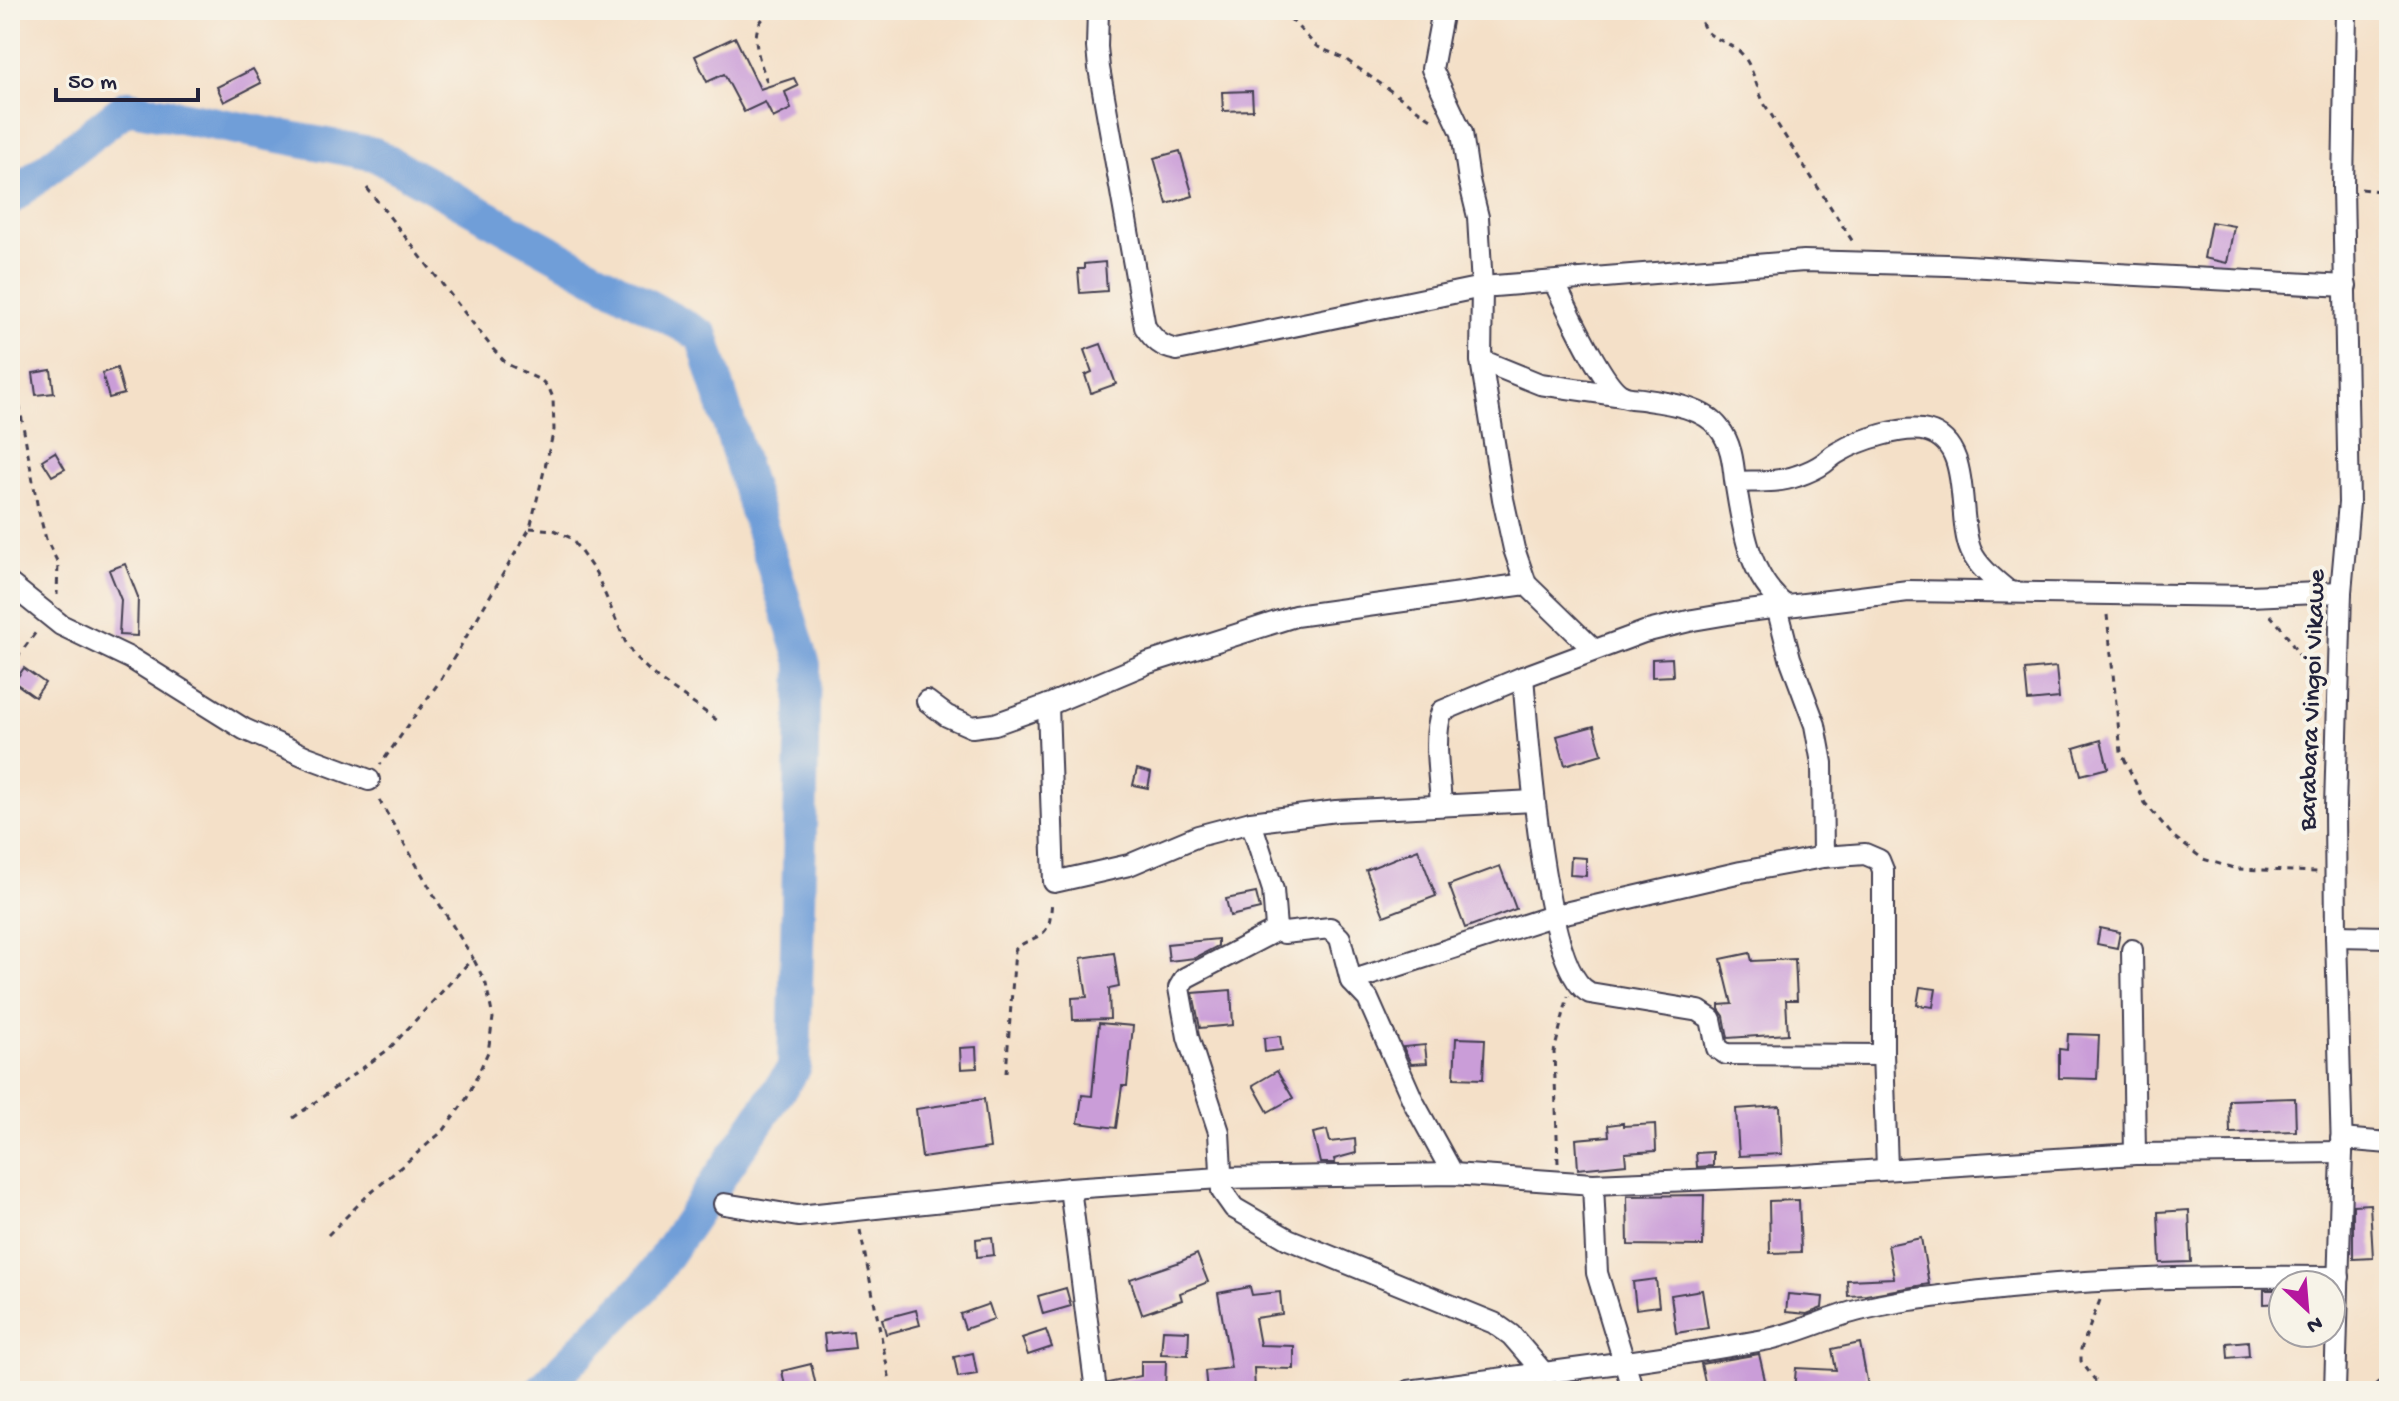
<svg xmlns="http://www.w3.org/2000/svg" width="2399" height="1401" font-family="'Gochi Hand',sans-serif">
  <style>
    .lines { fill: none; stroke-linecap: round; stroke-linejoin: round }
    .river { stroke: #6f9ed8; stroke-width: 34 }
    .building { fill: #ca9dd8 }
    .minor-casing { stroke: #423e50; stroke-width: 24 }
    .path { stroke: #423e50; stroke-width: 3; stroke-dasharray: 6 6; stroke-linecap: butt }
    .minor { stroke: #fff; stroke-width: 20 }
    .labels { text-anchor: middle; dominant-baseline: central; stroke-width: 8; stroke-linejoin: round; paint-order: stroke }
    .street-label { font-size: 26px; fill: #22223b; stroke: #f7f3e8 }
  </style>
  <rect width="100%" height="100%" fill="#f7f3e8"/>
  <filter id="ink" filterUnits="userSpaceOnUse"><feTurbulence type="fractalNoise" baseFrequency=".0125" numOctaves="2"/><feDisplacementMap in="SourceGraphic" scale="16" xChannelSelector="R" yChannelSelector="G"/><feConvolveMatrix kernelMatrix="1 2 1 2 8 2 1 2 1" color-interpolation-filters="sRGB"/></filter>
  <filter id="wash" filterUnits="userSpaceOnUse"><feTurbulence type="fractalNoise" baseFrequency=".006" numOctaves="4" result="noise"/><feDisplacementMap in="SourceGraphic" scale="32" xChannelSelector="R" yChannelSelector="G"/><feGaussianBlur stdDeviation="1.8" result="paint"/><feColorMatrix in="noise" values="0 0 0 0 0 0 0 0 0 0 0 0 0 0 0 0 0 1.4 0 .05"/><feComposite in="paint" operator="in"/></filter>
  <g filter="url(#wash)">
    <rect width="100%" height="100%" fill="#f4e0c8"/>
    <g class="lines">
      <path class="river" d="M10,198L127,107L374,154L702,336L804,665L794,1068L646,1285L541,1391"/>
    </g>
    <g id="blocks">
      <g class="building">
        <path d="M735,37L760,89L794,78L798,86L785,92L791,109L773,118L765,102L744,112L724,74L707,82L695,56Z"/>
        <path d="M253,69L261,83L224,102L217,87Z"/>
        <path d="M1252,91L1253,110L1223,111L1222,92Z"/>
        <path d="M1180,151L1193,196L1167,204L1154,158Z"/>
        <path d="M2211,222L2234,226L2227,263L2204,258Z"/>
        <path d="M1105,262L1107,291L1080,293L1078,269H1084V264Z"/>
        <path d="M1101,344L1116,384L1091,393L1085,375L1092,372L1084,350Z"/>
        <path d="M117,368L124,394L109,398L102,373Z"/>
        <path d="M51,370L54,393L36,395L33,373Z"/>
        <path d="M55,452L65,469L52,476L42,460Z"/>
        <path d="M125,564L138,597L137,636L119,635L121,600L109,570Z"/>
        <path d="M1672,658L1673,676L1652,677V659Z"/>
        <path d="M2056,667L2059,698L2028,701L2025,670Z"/>
        <path d="M24,668L45,683L35,697L14,682Z"/>
        <path d="M1594,726L1602,754L1565,765L1557,736Z"/>
        <path d="M2101,740L2108,768L2081,775L2074,748Z"/>
        <path d="M1137,769L1151,773L1148,788L1133,785Z"/>
        <path d="M1418,849L1436,896L1384,916L1366,870Z"/>
        <path d="M1571,857L1586,858V876L1570,875Z"/>
        <path d="M1500,866L1516,909L1465,928L1449,885Z"/>
        <path d="M1256,893L1260,909L1230,916L1226,899Z"/>
        <path d="M2100,928L2120,932L2117,948L2097,944Z"/>
        <path d="M1218,939V946L1195,958L1169,961L1167,944Z"/>
        <path d="M1114,953L1119,987L1109,989L1110,1019L1073,1020L1072,998L1087,997L1081,958Z"/>
        <path d="M1750,953L1752,961L1795,959L1797,1000H1786L1788,1034L1728,1038L1724,1016L1719,1009V1005L1732,1004L1721,959Z"/>
        <path d="M1920,987L1936,989L1933,1007L1917,1005Z"/>
        <path d="M1231,990L1233,1025L1200,1028L1193,993Z"/>
        <path d="M1099,1023L1133,1026L1127,1086H1122L1116,1128L1078,1123L1082,1095L1092,1096Z"/>
        <path d="M2068,1034L2099,1035L2097,1079L2059,1078V1049L2067,1050Z"/>
        <path d="M1280,1036L1282,1050L1265,1052L1264,1038Z"/>
        <path d="M1456,1038L1485,1039L1483,1079L1454,1078Z"/>
        <path d="M1425,1045L1427,1063L1411,1064L1403,1047Z"/>
        <path d="M976,1047L977,1068L961,1069L960,1048Z"/>
        <path d="M1277,1071L1293,1098L1268,1112L1253,1085Z"/>
        <path d="M2295,1098L2296,1131L2230,1133L2229,1100Z"/>
        <path d="M984,1099L990,1148L922,1158L916,1109Z"/>
        <path d="M1780,1106L1782,1154L1739,1156L1736,1109Z"/>
        <path d="M1623,1123V1126L1655,1124L1656,1151L1625,1153L1626,1164L1578,1169L1576,1139L1609,1136L1608,1125Z"/>
        <path d="M1327,1130L1330,1142L1355,1139L1356,1153L1334,1159L1335,1163H1320L1313,1133Z"/>
        <path d="M1713,1152V1166L1697,1167L1696,1153Z"/>
        <path d="M1704,1195L1703,1246L1628,1245L1627,1196Z"/>
        <path d="M1799,1200L1801,1252L1770,1253L1769,1201Z"/>
        <path d="M2370,1204L2373,1258L2353,1259V1205Z"/>
        <path d="M2189,1210L2191,1262L2160,1263L2158,1212Z"/>
        <path d="M992,1237L994,1255L977,1257L976,1239Z"/>
        <path d="M1921,1238L1929,1284L1866,1295L1848,1296L1847,1280L1894,1278L1888,1245Z"/>
        <path d="M1197,1254L1208,1282L1180,1293L1182,1300L1142,1314L1130,1279L1177,1263Z"/>
        <path d="M1656,1279L1659,1306L1636,1309L1633,1282Z"/>
        <path d="M1250,1287L1252,1295L1280,1292L1282,1314L1255,1318L1260,1345L1294,1346V1369L1254,1368L1255,1391H1207L1205,1371L1231,1368L1218,1293Z"/>
        <path d="M1066,1288L1071,1306L1043,1314L1038,1296Z"/>
        <path d="M1702,1290L1708,1328L1676,1333L1671,1295Z"/>
        <path d="M2264,1290H2283V1303L2264,1304Z"/>
        <path d="M1788,1294L1823,1297L1822,1308L1807,1314L1786,1312Z"/>
        <path d="M989,1304L994,1319L965,1329L960,1314Z"/>
        <path d="M916,1310L920,1325L886,1334L882,1319Z"/>
        <path d="M1046,1330L1052,1347L1028,1355L1022,1338Z"/>
        <path d="M1163,1330L1189,1331L1188,1355L1161,1354Z"/>
        <path d="M853,1331L855,1348L826,1351L824,1334Z"/>
        <path d="M2248,1341L2249,1356L2228,1358L2227,1343Z"/>
        <path d="M1860,1343L1869,1391H1794L1796,1368L1836,1370L1832,1349Z"/>
        <path d="M973,1353L977,1374L958,1377L954,1357Z"/>
        <path d="M1759,1354L1765,1380L1707,1391L1701,1364Z"/>
        <path d="M1141,1361H1166L1165,1391H1109L1108,1383L1141,1376Z"/>
        <path d="M811,1364L816,1386L786,1391L782,1371Z"/>
      </g>
    </g>
  </g>
  <g filter="url(#ink)">
    <use href="#blocks" fill-opacity="0" stroke="#423e50" stroke-width="2"/>
    <g class="lines">
      <defs>
        <g id="minor">
          <path d="M1098,10L1097,47L1099,68L1145,327C1154,340 1161,347 1177,350L1482,287L1804,261L1948,265L2346,286"/>
          <path d="M1443,10L1432,69L1462,133L1469,180L1478,217L1482,287L1481,360L1503,499L1514,549L1526,584L1594,650"/>
          <path d="M1554,282C1566,305 1602,387 1623,396C1629,399 1640,398 1647,400C1670,403 1704,408 1719,428C1731,443 1733,461 1735,480C1742,524 1748,577 1786,606"/>
          <path d="M1481,360L1540,384L1623,396"/>
          <path d="M1736,482C1755,481 1778,483 1797,476C1806,473 1816,469 1824,463C1829,459 1833,455 1839,452C1859,440 1904,425 1927,431C1974,443 1956,517 1971,551C1978,567 1995,580 2008,591"/>
          <path d="M10,584L61,625L132,659L244,729L307,757L369,780"/>
          <path d="M1777,607L1790,658L1815,725L1822,763L1823,857"/>
          <path d="M1523,677C1528,730 1542,971 1590,993L1699,1011L1711,1019L1717,1048L1726,1054L1883,1055"/>
          <path d="M927,701L947,716L972,727L995,724L1048,705L1148,663L1295,616L1526,584"/>
          <path d="M1048,705L1054,882L1129,865L1198,836L1251,822L1336,811L1534,801"/>
          <path d="M1441,805C1440,779 1432,736 1442,711L1523,677L1644,632L1693,620L1740,612L1908,591L2250,596L2341,592"/>
          <path d="M1251,822L1273,890L1276,928L1284,933L1330,928L1340,938L1351,981L1368,999L1414,1103L1453,1174"/>
          <path d="M1277,930L1185,978L1179,988L1188,1037L1219,1132L1222,1191L1234,1208L1288,1239L1494,1323L1511,1335L1543,1372"/>
          <path d="M2336,936L2389,937"/>
          <path d="M2132,950L2135,1154"/>
          <path d="M1351,981L1552,916L1741,872L1823,857L1865,854L1879,860L1883,870V1052L1887,1168"/>
          <path d="M2341,1139L2389,1143"/>
          <path d="M1593,1184L1597,1273L1633,1391"/>
          <path d="M1070,1188L1096,1391"/>
          <path d="M724,1204L798,1216L1070,1188L1220,1178L1453,1174L1593,1184L1789,1176L2135,1154L2342,1152"/>
          <path d="M1409,1391C1527,1374 1646,1362 1764,1340C1796,1334 1825,1319 1856,1311C1897,1300 1940,1296 1982,1291C2101,1277 2220,1276 2339,1277"/>
          <path d="M2335,1391L2342,1152L2336,936L2335,808L2341,592L2349,503L2343,187L2346,10"/>
          <path d="M2384,1391L2389,1390"/>
        </g>
      </defs>
      <use href="#minor" class="minor-casing"/>
      <g class="path">
        <path d="M1282,10L1316,46L1345,59L1434,121"/>
        <path d="M1701,10C1698,44 1731,36 1745,58C1754,71 1757,90 1765,105L1853,242"/>
        <path d="M767,82C762,66 752,44 758,27C760,21 766,15 770,10"/>
        <path d="M367,188L493,349L507,364L542,381L549,388L553,398L554,430L530,528L442,678L380,765"/>
        <path d="M2361,189L2389,192"/>
        <path d="M15,381L38,509L46,539L58,563L57,595"/>
        <path d="M530,528L554,530L571,538L596,573L625,641L634,656L657,678L721,723"/>
        <path d="M2107,615L2121,752L2145,803L2174,837L2203,859L2237,869L2318,872"/>
        <path d="M2270,615L2284,631L2319,689"/>
        <path d="M10,667L36,632"/>
        <path d="M1006,1073L1015,950C1023,940 1041,939 1047,928C1051,921 1051,909 1052,901"/>
        <path d="M293,1118L389,1049L473,958L438,902L378,798"/>
        <path d="M1558,1163L1554,1052L1568,996"/>
        <path d="M860,1230L892,1391"/>
        <path d="M328,1235L365,1198L444,1130L467,1098L488,1052L493,1018L486,984L473,958"/>
        <path d="M2100,1300L2081,1349V1361L2103,1391"/>
      </g>
      <use href="#minor" class="minor"/>
    </g>
  </g>
  <g class="labels">
    <g class="street-label">
      <text transform="translate(2314 700) rotate(-88)">Barabara Vingoi Vikawe</text>
    </g>
  </g>
  <rect width="2399" height="1401" fill="none" stroke="#f7f3e8" stroke-width="40"/>
  <g transform="translate(2307 1309) rotate(154)"><circle r="38" fill="#f7f3e8" stroke="#a29fa3" stroke-width="2"/>
  <path d="M0-6L14 30L0 20L-14 30Z" fill="#b5179e"/>
  <text y="-12" font-size="22" font-weight="bold" text-anchor="middle" fill="#22223b">N</text>
  </g>
  <path d="M56 88v12h142v-12" fill="none" stroke="#22223b" stroke-width="4"/>
  <text x="68" y="88" font-size="24" fill="#22223b" stroke="#f7f3e8" stroke-width="6" paint-order="stroke">50 m</text>
</svg>
